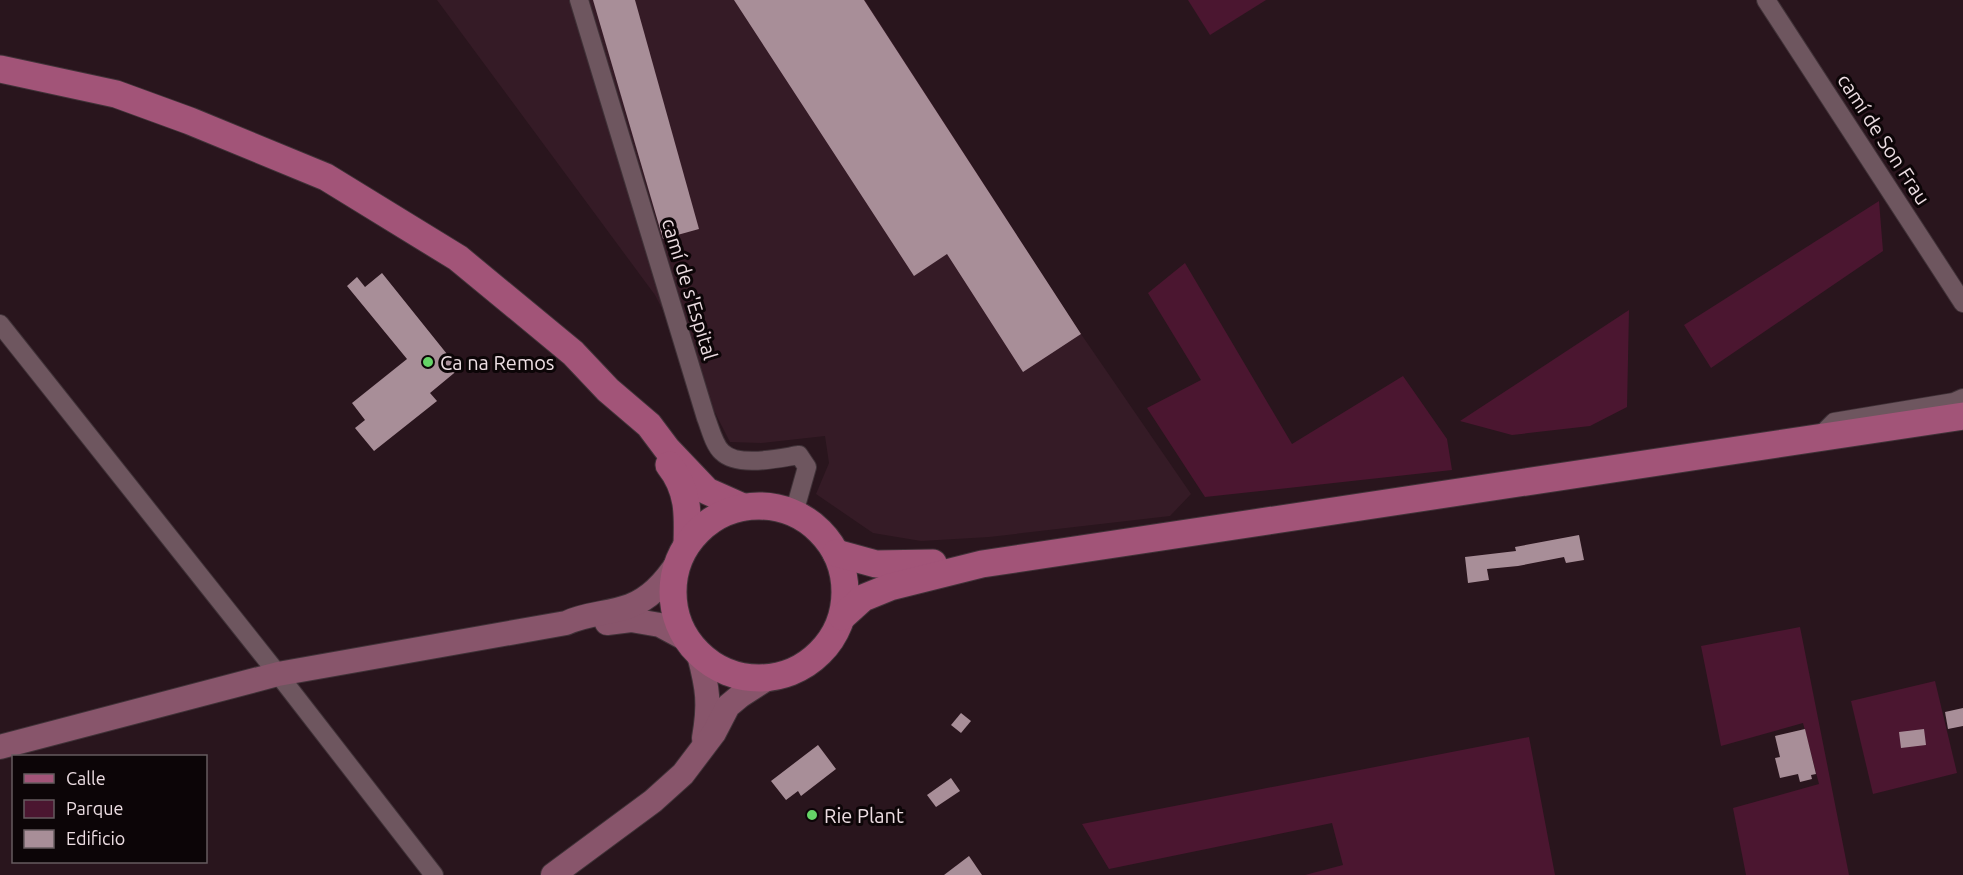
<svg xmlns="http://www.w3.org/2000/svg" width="1963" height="875" font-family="Ubuntu,sans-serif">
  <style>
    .built { fill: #351b26 }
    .green { fill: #4b1630 }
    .building { fill: #a88e98 }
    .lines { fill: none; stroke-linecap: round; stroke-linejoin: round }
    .street-casing { stroke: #403238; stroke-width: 20 }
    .secondary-casing { stroke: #403238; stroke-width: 26 }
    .primary-casing { stroke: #403238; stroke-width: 29 }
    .street { stroke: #6e565f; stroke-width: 18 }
    .secondary { stroke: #88556b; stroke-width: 24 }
    .primary { stroke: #a25478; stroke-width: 27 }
    .poi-dot { fill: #65d467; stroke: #0c0507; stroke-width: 2 }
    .labels { text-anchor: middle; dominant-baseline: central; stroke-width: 6; stroke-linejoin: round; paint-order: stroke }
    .street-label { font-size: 20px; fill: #ecdde2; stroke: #0c0507 }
    .poi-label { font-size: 20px; fill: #ecdde2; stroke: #0c0507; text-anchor: start }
  </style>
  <rect width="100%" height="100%" fill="#29151d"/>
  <path class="built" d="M437,0H865L1081,334L1191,494L1170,516L989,537L921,541L873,533L816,494L829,463L825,436L761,443L730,442L655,295Z"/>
  <g class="green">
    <path d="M1188,0H1266L1210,35Z"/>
    <path d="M1879,201L1883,251L1711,368L1684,325Z"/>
    <path d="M1185,263L1292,444L1403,376L1447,439L1452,470L1205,497L1147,408L1201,380L1148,293Z"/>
    <path d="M1629,310L1627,407L1590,426L1512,435L1460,421Z"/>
    <path d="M1800,627L1849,875H1746L1733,808L1819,784L1803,723L1721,746L1701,646Z"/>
    <path d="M1935,681L1957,773L1873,794L1851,701Z"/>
    <path d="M1529,737L1555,875H1305L1343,865L1332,823L1109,869L1082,824Z"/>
  </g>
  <g class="building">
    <path d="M593,0H635L699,229L663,239Z"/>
    <path d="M734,0H864L1081,334L1023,372L947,254L914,276Z"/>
    <path d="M382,273L459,369L430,393L437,401L374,451L355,428L365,420L352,403L407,359L347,286L357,277L365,287Z"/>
    <path d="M1579,535L1584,560L1566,563L1564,557L1518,566L1487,569L1489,580L1468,583L1465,557L1516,551L1515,547Z"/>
    <path d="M1963,708V726L1948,729L1945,712Z"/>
    <path d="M961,713L971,721L961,733L951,725Z"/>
    <path d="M1805,729L1816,774L1811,775L1812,779L1800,782L1798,774L1780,778L1775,758L1780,757L1775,736Z"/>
    <path d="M1924,729L1926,745L1901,748L1899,732Z"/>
    <path d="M818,745L836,769L801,796L798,791L786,800L771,781Z"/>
    <path d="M951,778L960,791L936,807L927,795Z"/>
    <path d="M969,856L982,875H944Z"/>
  </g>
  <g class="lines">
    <defs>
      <g id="street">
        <path d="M579,0L706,418C710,428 714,445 722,452C738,468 779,458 799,455L807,467L794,513"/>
        <path d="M1766,0L1963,303"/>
        <path d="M0,324L278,674L434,875"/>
        <path d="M1818,438L1834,422L1954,402L1963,398"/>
      </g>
      <g id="secondary">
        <path d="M607,623L631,620L660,625L686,639"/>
        <path d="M699,655C708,689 710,704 704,738"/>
        <path d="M0,747L278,674L566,623C587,613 609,614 630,606C651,598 666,581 678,562"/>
        <path d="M553,875L653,801L683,774L714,733L728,706L740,696L768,678"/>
      </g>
      <g id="primary">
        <path d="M0,69L116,94L190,121L326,177L458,258L573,353L608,390L649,425L667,449L707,491L743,507"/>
        <path d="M669,465C689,490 688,515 687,544"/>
        <circle cx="759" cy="592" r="86"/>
        <path d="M836,553L876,564L933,563"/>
        <path d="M842,617L863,598L890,587L982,564L1963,416"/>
      </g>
    </defs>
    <use href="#street" class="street-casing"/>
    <use href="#secondary" class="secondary-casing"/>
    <use href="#primary" class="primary-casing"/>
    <use href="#street" class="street"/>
    <use href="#secondary" class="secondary"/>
    <use href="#primary" class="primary"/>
  </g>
  <g class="poi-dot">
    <circle cx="428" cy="362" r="6"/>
    <circle cx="812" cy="815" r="6"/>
  </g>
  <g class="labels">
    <g class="street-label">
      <text transform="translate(1884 139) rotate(57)">camí de Son Frau</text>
      <text transform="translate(690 289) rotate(73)">camí de s'Espital</text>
    </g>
    <g class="poi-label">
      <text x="440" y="362">Ca na Remos</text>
      <text x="824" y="815">Rie Plant</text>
    </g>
  </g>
  <rect x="12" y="755" width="195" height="108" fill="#0c0507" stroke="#665b5f" stroke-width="1.5"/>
  <rect x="24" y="774" width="30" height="9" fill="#a25478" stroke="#665b5f" stroke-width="1.5"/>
  <text x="66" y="785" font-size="18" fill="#ecdde2">Calle</text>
  <rect x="24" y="800" width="30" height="18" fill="#4b1630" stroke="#665b5f" stroke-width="1.5"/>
  <text x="66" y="815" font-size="18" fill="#ecdde2">Parque</text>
  <rect x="24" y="830" width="30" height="18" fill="#a88e98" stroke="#665b5f" stroke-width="1.5"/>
  <text x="66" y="845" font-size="18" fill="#ecdde2">Edificio</text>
</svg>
